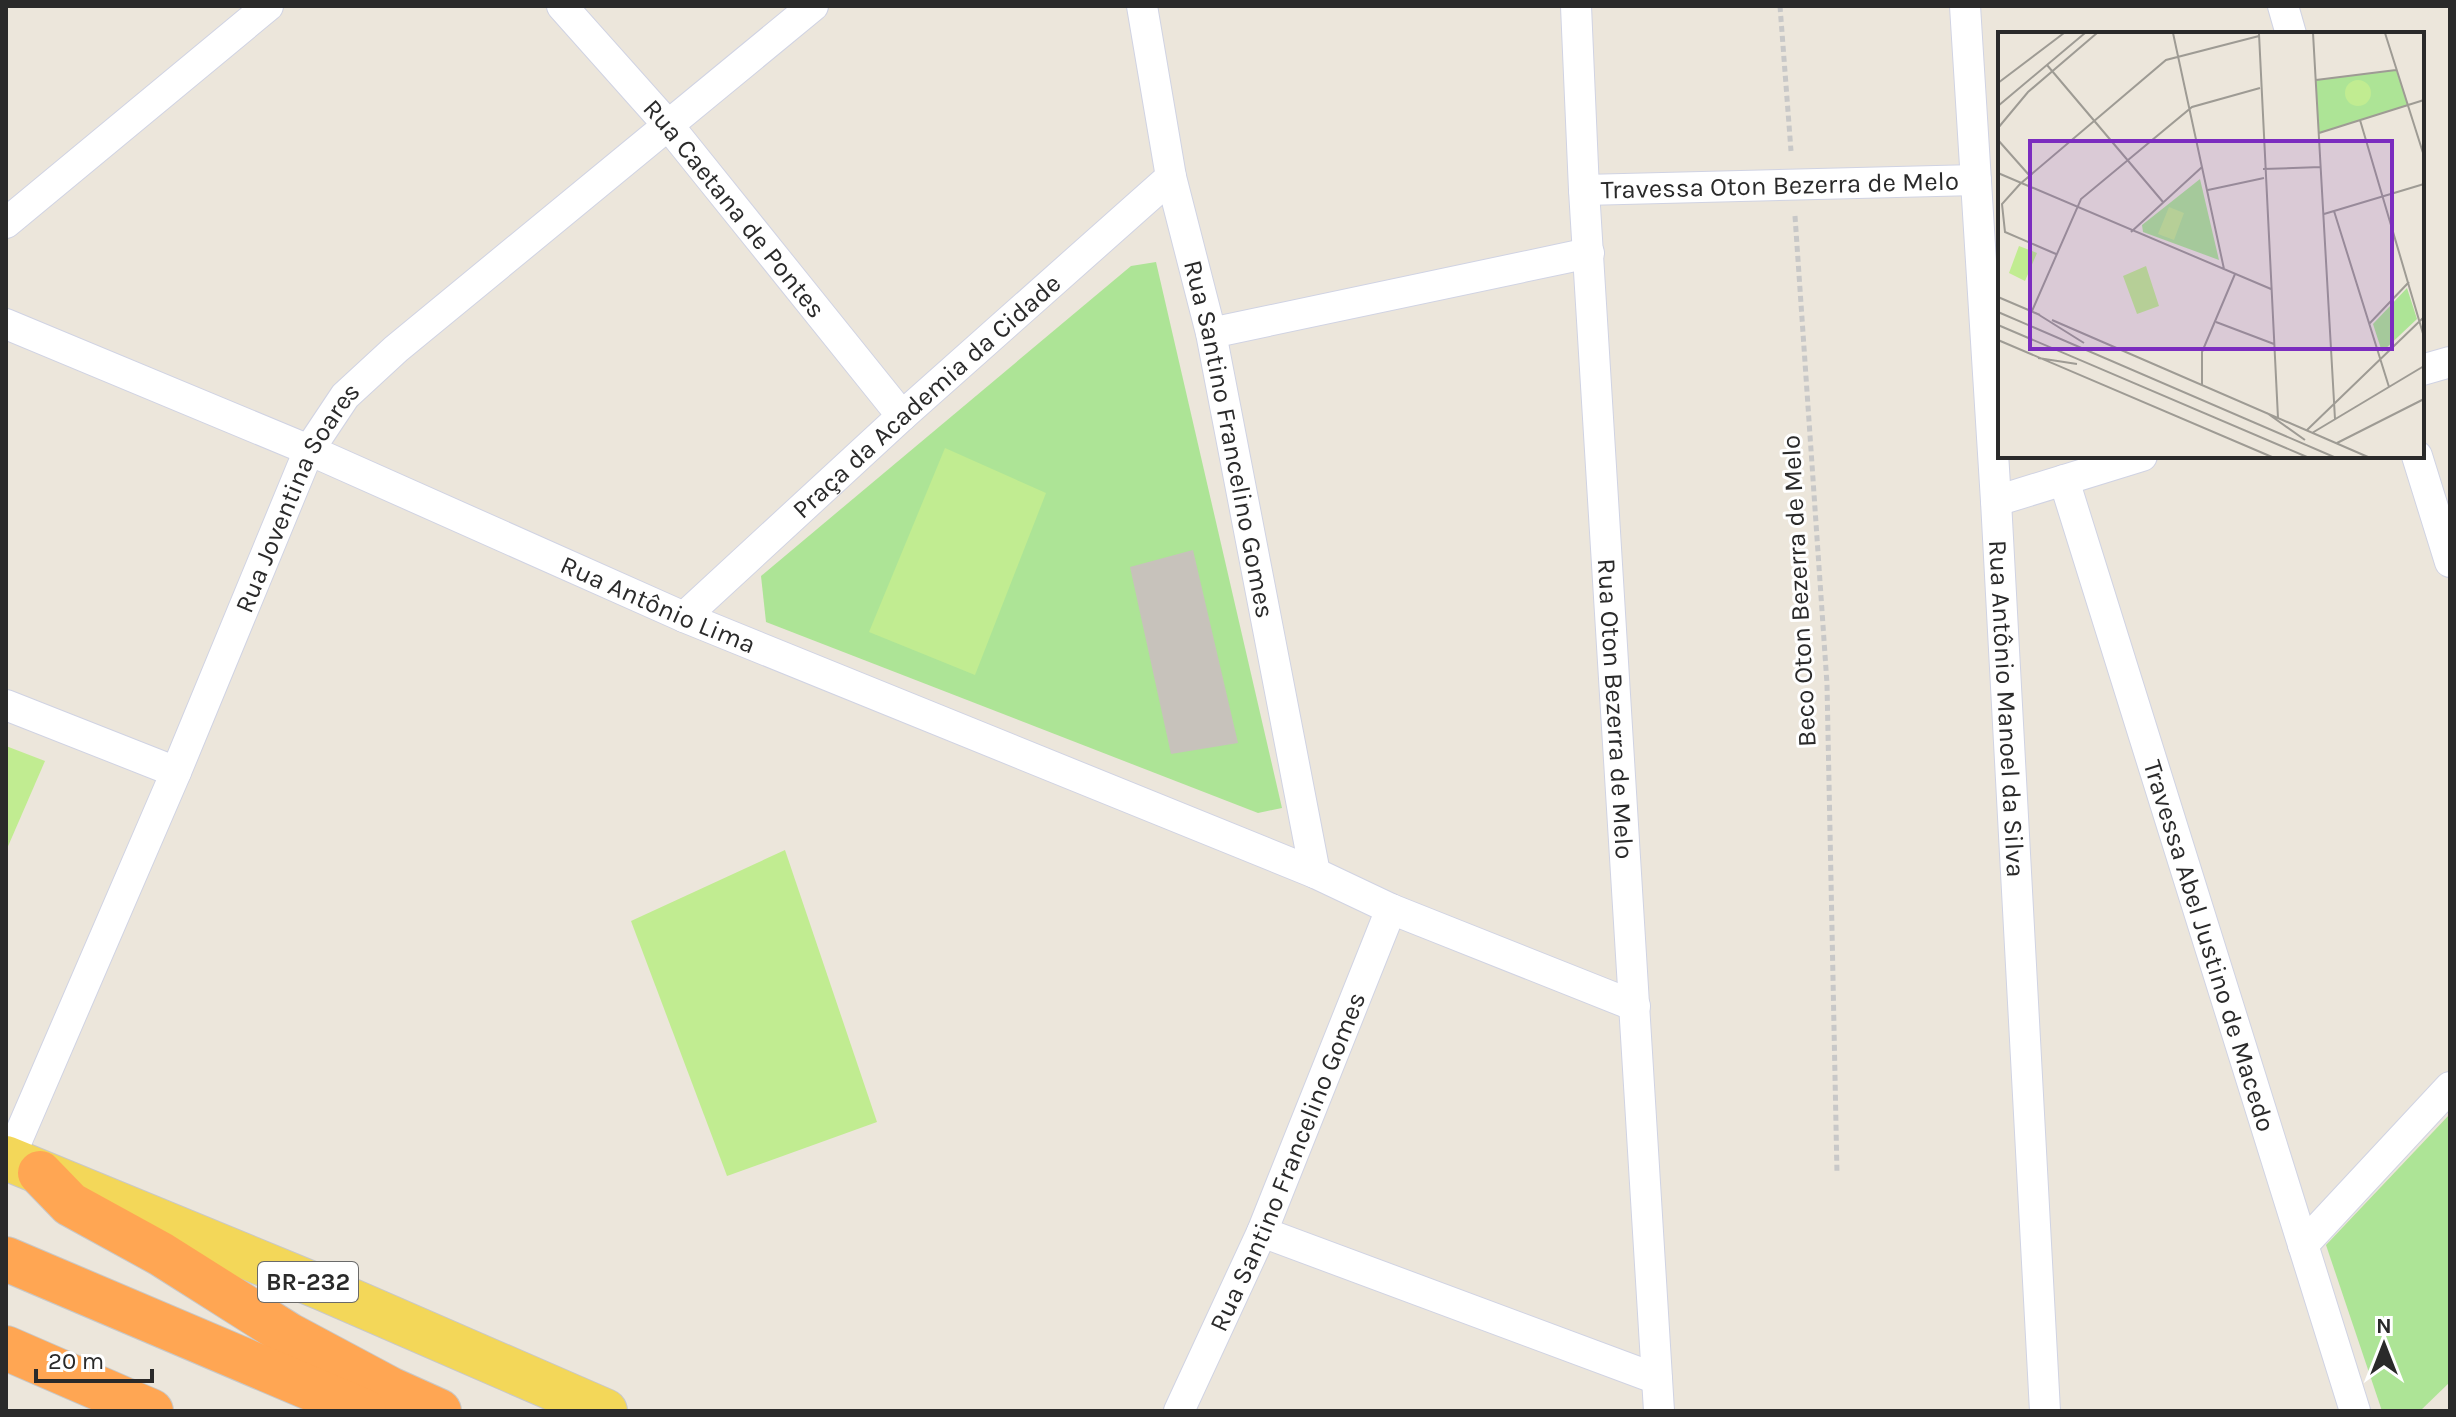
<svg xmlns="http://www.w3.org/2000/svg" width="2456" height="1417" font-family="Karla,sans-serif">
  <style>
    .green { fill: #ade496 }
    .pitch { fill: #c1ec91 }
    .building { fill: #c7c2bb }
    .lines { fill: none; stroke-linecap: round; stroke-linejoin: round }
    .street-casing { stroke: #d0d3e3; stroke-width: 32 }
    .primary-casing { stroke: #c8c8c8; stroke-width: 46 }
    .highway-casing { stroke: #c8c8c8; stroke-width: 46 }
    .path { stroke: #c8c8c8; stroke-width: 5; stroke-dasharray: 6 4; stroke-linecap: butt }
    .street { stroke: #fff; stroke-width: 30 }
    .primary { stroke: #f3d759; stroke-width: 44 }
    .highway { stroke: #ffa653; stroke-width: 44 }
    .labels { text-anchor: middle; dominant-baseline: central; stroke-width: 6; stroke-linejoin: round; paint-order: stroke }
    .shield { fill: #fff; stroke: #6a6a6a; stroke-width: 2 }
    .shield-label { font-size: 24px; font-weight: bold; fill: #2a2a2a }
    .street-label { font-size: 26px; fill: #2a2a2a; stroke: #fff }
    .inset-road { fill: none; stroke: #9e9b94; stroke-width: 2 }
    .view { fill: #7b2cbf; fill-opacity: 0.15; stroke: #7b2cbf; stroke-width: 4 }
    .inset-edge { fill: none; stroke: #2a2a2a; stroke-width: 4 }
  </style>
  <rect width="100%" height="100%" fill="#ece6db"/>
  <g class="green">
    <path d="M1156,262L1282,808L1258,813L766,622L761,576L1131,266Z"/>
    <path d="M2450,1114V1382L2420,1411H2382L2326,1245Z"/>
  </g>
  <g class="pitch">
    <path d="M945,448L1046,493L975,675L869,632Z"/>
    <path d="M6,746L45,761L6,851Z"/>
    <path d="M785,850L877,1122L727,1176L631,921Z"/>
  </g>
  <path class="building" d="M1193,550L1238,743L1171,754L1130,567Z"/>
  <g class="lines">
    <defs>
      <g id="street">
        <path id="s1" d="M562,6L668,125L902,416"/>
        <path id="s2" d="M1142,6L1171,177L1211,333L1315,873"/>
        <path id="s3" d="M1576,6L1584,190L1659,1411"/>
        <path id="s4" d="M1965,6L1996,501L2045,1411"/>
        <path d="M2283,6L2291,34"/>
        <path id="s5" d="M1584,190L1976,180"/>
        <path d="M6,223L268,6"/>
        <path id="s6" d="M6,324L309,450L684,617L1315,873L1391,909L1635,1006"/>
        <path d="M1211,333L1589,253"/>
        <path d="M2422,370L2450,362"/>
        <path d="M2417,456L2450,562"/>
        <path id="s7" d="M2064,480L2355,1411"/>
        <path d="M1996,501L2142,456"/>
        <path id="s8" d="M684,617L902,416L1171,177"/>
        <path d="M6,705L176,772"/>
        <path id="s9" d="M9,1159L176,772L309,450L345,396L396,349L813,6"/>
        <path d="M1262,1232L1657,1379"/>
        <path d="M2303,1245L2450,1087"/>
        <path id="s10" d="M1179,1411L1262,1232L1391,909"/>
      </g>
      <path id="primary" d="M6,1158L322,1288L605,1411"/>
      <g id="highway">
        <path d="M40,1173L70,1204L161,1254L289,1335L390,1389L439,1411"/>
        <path d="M6,1259L364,1411"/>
        <path d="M6,1348L151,1411"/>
      </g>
    </defs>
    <use href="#street" class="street-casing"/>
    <use href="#primary" class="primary-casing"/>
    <use href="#highway" class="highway-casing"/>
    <g class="path">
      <path d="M1780,6L1791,151"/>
      <path d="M1795,216L1827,684L1837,1174"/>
    </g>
    <use href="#street" class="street"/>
    <use href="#primary" class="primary"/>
    <use href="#highway" class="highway"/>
  </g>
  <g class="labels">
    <rect class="shield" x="258" y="1262" width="100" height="40" rx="6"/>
    <g class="shield-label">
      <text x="308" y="1282">BR-232</text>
    </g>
    <g class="street-label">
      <text stroke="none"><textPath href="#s5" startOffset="196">Travessa Oton Bezerra de Melo</textPath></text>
      <text stroke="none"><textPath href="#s1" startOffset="266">Rua Caetana de Pontes</textPath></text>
      <text stroke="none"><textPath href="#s8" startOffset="328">Praça da Academia da Cidade</textPath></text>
      <text stroke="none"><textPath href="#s2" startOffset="442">Rua Santino Francelino Gomes</textPath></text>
      <text stroke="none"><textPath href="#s9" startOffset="722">Rua Joventina Soares</textPath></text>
      <text transform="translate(1799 591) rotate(-93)">Beco Oton Bezerra de Melo</text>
      <text stroke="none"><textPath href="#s6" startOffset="710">Rua Antônio Lima</textPath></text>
      <text stroke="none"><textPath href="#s3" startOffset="704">Rua Oton Bezerra de Melo</textPath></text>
      <text stroke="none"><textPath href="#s4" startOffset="704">Rua Antônio Manoel da Silva</textPath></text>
      <text stroke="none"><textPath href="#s7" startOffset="488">Travessa Abel Justino de Macedo</textPath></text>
      <text stroke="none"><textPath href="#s10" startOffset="272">Rua Santino Francelino Gomes</textPath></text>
    </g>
  </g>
  <g transform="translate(1998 32)">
    <rect width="426" height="426" fill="#ece6db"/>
    <path d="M398,38L410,73L321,101L318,48ZM202,147L221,228L145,200L144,193ZM409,256L419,287L384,320L375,292Z" fill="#ade496"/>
    <path d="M347 61a13 13 0 1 1 26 0a13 13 0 1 1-26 0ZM171,175L186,181L176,208L160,202ZM21,214L39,221L27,249L11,241ZM148,234L161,274L139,282L125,244Z" fill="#c1ec91"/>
    <path class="inset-road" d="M175,1L226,237M315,1L337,387M387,1L426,124M261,2L280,386M49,33L165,170M318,48L398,38M0,51L66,1M0,74L87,1M362,88L426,305M0,96L30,60L99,1M321,101L426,68M0,108L31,143M265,137L323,135M0,141L273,257M210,158L266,146M336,179L391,355M326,182L426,152M133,200L204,135M58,222L7,200L4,172L22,152L168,28L261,4M0,265L42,283M34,279L83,167L194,75L262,56M0,280L336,425M38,281L86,311M54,288L370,425M218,290L276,312M371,292L411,250M0,293L309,425M0,308L274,425M40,326L79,332M204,353V320L237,242M269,381L307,408M309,398L426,285M314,401L426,334M339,411L426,367"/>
    <path class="view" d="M32,109H394V317H32Z"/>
    <rect width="426" height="426" class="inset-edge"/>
  </g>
  <rect width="2456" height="1417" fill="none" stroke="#2a2a2a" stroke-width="16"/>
  <g transform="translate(2384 1345)" stroke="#ffffff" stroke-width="6" paint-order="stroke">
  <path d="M0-6L14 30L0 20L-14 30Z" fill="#2a2a2a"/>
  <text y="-12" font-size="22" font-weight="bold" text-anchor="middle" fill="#2a2a2a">N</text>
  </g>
  <path d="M36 1369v12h116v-12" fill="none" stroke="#2a2a2a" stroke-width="4"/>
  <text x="48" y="1369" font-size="24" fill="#2a2a2a" stroke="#ffffff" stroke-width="6" paint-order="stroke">20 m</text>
</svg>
